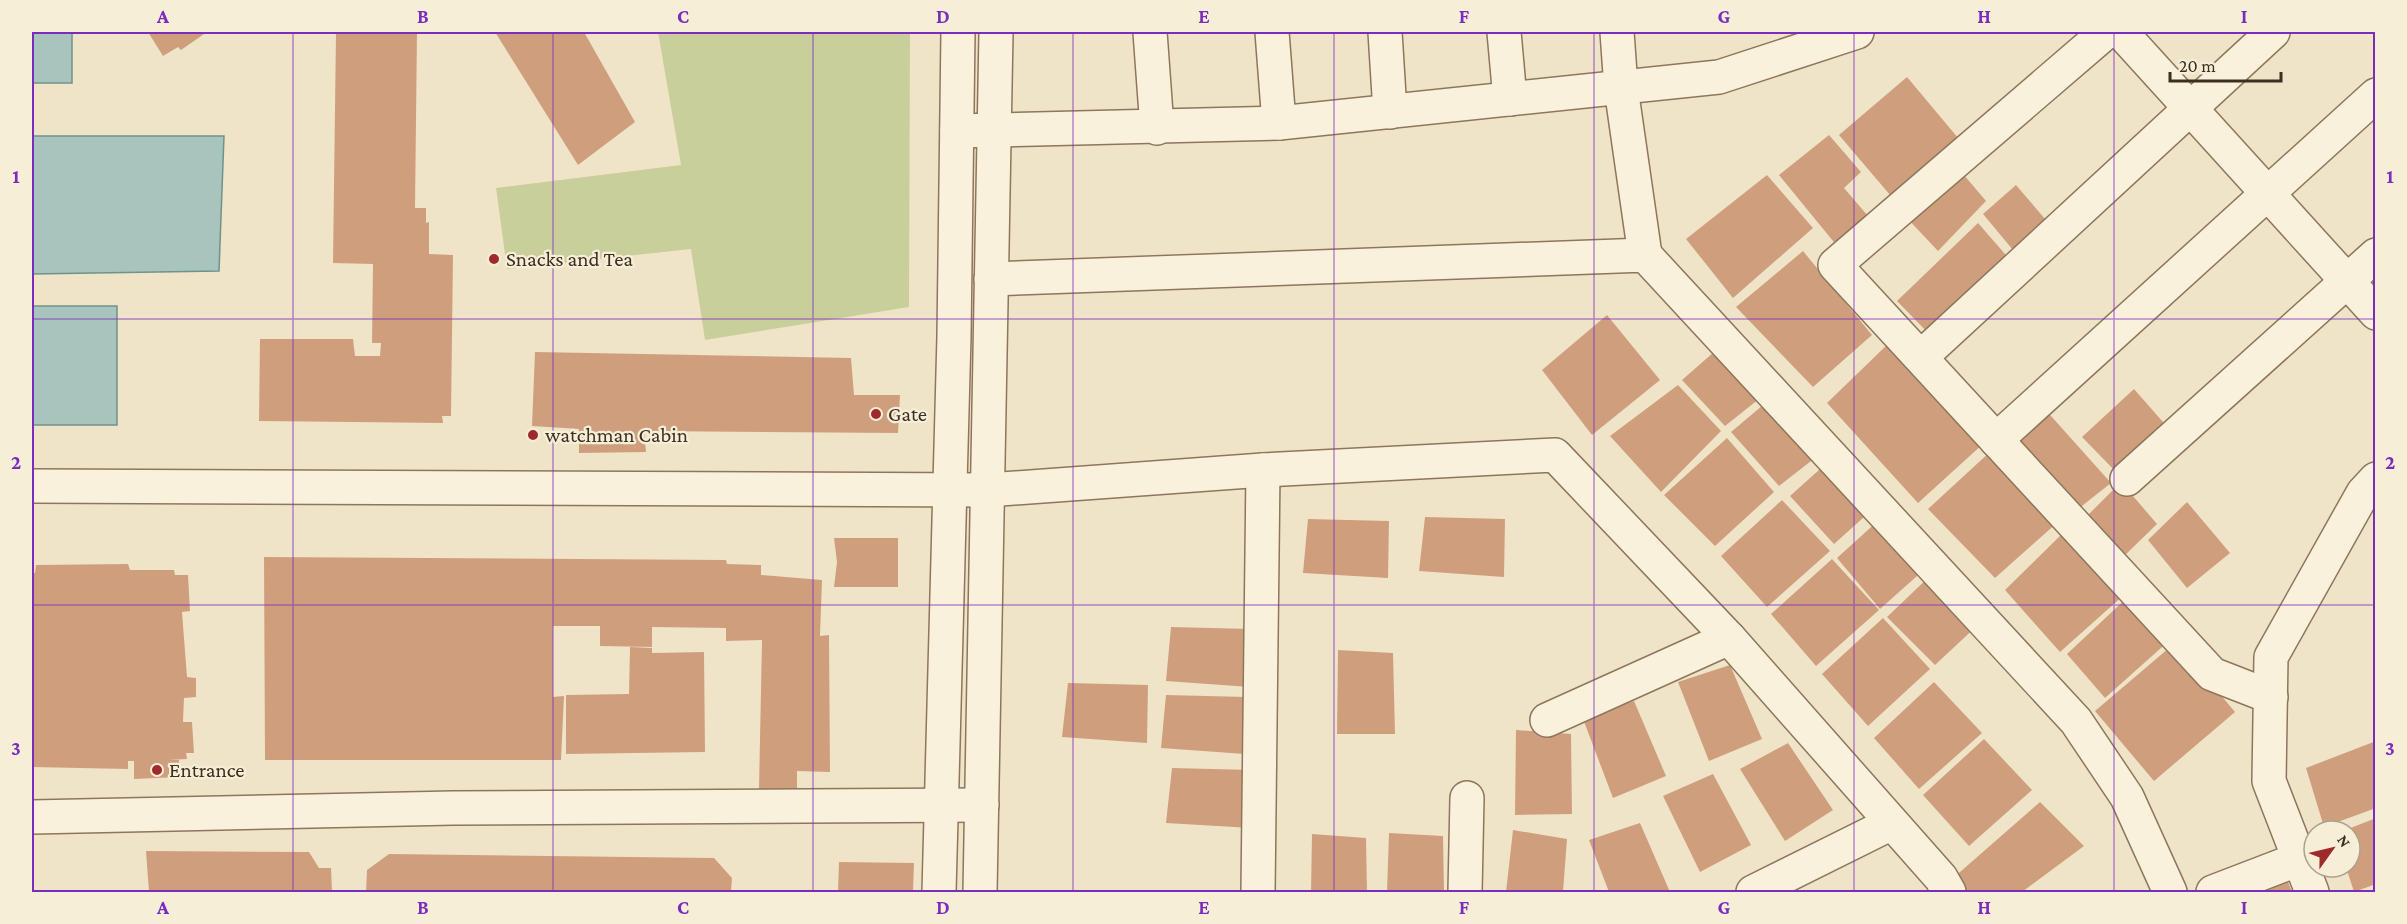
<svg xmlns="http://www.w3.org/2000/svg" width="2407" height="924" font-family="'Crimson Pro',serif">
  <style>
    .green { fill: #c9cf9b }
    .water { fill: #a9c4bc; stroke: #6f938a; stroke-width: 1.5 }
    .building { fill: #cf9f7d }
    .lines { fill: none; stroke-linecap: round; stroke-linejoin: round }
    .minor-casing { stroke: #8d765c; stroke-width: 36 }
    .tertiary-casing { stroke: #8d765c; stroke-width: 36 }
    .minor { stroke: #faf1dc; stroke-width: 33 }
    .tertiary { stroke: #faf1dc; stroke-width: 33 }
    .grid { fill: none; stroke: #7b2cbf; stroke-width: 1.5; stroke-opacity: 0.55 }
    .poi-dot { fill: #9e2a2b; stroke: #f7eed8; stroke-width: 2 }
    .labels { text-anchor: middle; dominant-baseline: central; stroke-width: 4.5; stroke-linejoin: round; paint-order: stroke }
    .poi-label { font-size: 21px; fill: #3d2e20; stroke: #f7eed8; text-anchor: start }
    .neatline { fill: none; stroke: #7b2cbf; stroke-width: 2 }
    .grid-label { font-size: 20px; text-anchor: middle; font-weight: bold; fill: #7b2cbf }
  </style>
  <rect width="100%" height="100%" fill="#f0e4c8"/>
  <path class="green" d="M658,32H910L909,307L705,340L691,249L507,269L496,188L681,165Z"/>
  <g class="water">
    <rect x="32" y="33" width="40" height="50"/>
    <path d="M32,136H224L219,271L32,274Z"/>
    <rect x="32" y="306" width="85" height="119"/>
  </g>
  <g class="building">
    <path d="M148,32H207L181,50L178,47L163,56Z"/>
    <path d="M336,32H417L415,208H426V223L429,222V254L453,255L451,416H442L443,423L259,421L260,339H353L355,356H380L381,343H372L373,264L333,263Z"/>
    <path d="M495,32H584L635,122L578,165Z"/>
    <path d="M1907,77L1964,145L1896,202L1839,135Z"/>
    <path d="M1829,135L1861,172L1844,188L1874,223L1842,252L1779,175Z"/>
    <path d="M1958,168L1986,201L1938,251L1905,216Z"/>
    <path d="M1767,175L1813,228L1733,298L1686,239Z"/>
    <path d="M2016,185L2052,227L2018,256L1983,214Z"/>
    <path d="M1978,223L2012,262L1933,338L1897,301Z"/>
    <path d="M1803,251L1872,335L1813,387L1736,307Z"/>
    <path d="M494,254L498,257V263L495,265L490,262V256Z"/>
    <path d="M1607,315L1660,380L1592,435L1542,370Z"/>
    <path d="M1889,343L1984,443L1918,503L1827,403Z"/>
    <path d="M1722,345L1764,395L1725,426L1682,380Z"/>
    <path d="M535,352L851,358L854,395H900L898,433L644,431L646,452L579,453V429L532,426Z"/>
    <path d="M1678,385L1721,431L1661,492L1610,436Z"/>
    <path d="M2134,389L2170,430L2120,476L2082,437Z"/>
    <path d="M1769,400L1820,454L1779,486L1731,432Z"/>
    <path d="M2043,407L2111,483L2073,513L2008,443Z"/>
    <path d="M1727,438L1774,492L1715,546L1664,495Z"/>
    <path d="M1992,450L2058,522L1995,578L1928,509Z"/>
    <path d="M1829,461L1873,509L1834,544L1790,496Z"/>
    <path d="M2121,482L2157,524L2121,559L2083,520Z"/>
    <path d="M1782,500L1830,551L1767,607L1721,556Z"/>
    <path d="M2187,502L2230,553L2187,588L2148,540Z"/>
    <path d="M1425,517L1505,519L1504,577L1419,571Z"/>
    <path d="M1308,519L1389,521L1388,578L1303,573Z"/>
    <path d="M1880,519L1926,568L1880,609L1837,558Z"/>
    <path d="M2064,532L2125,594L2060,652L2005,590Z"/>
    <path d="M834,538H898V587H834L837,562Z"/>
    <path d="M264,557L726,560L727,564L761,565V575L822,580L820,636L829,635L830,772L797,771V790L759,789L762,640L726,641V628L652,627V647L600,646V626H553V697L564,696L561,760H265Z"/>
    <path d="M1832,559L1879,610L1816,666L1771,614Z"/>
    <path d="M128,564L130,570H174L175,575H188L190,611L182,612L187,677L196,678V697L184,698L183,722H192L194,753H186L187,759L168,760H179V777L134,779V761H128V769L32,767V573H35L36,565Z"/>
    <path d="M1932,574L1980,623L1935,665L1887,617Z"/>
    <path d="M2130,595L2171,639L2105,698L2067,654Z"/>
    <path d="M1883,618L1930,669L1868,726L1822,674Z"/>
    <path d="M1171,627L1252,629L1250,687L1166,681Z"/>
    <path d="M2176,642L2235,712L2154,781L2095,711Z"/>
    <path d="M630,647L652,648V653L704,652L705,752L566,754V695L629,694Z"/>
    <path d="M1338,650L1393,653L1395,734H1337Z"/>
    <path d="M1730,665L1762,739L1709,761L1678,682Z"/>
    <path d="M1934,682L1982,733L1919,789L1874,738Z"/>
    <path d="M1068,683L1148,685L1147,743L1062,737Z"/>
    <path d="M1166,695L1247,697L1245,754L1161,748Z"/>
    <path d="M1634,701L1666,776L1613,798L1583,719Z"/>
    <path d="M1516,730L1571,734L1572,814L1515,815Z"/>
    <path d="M1984,739L2032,790L1969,846L1923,795Z"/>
    <path d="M2376,741V808L2324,827L2306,768Z"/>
    <path d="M1788,743L1833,810L1785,841L1740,769Z"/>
    <path d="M1172,768L1253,770L1251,828L1166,823Z"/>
    <path d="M1713,774L1751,845L1700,872L1663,796Z"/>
    <path d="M2040,802L2084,846L2022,892H1965L1952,879Z"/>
    <path d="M2376,818V884L2354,892L2346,867H2350V831H2343Z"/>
    <path d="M1640,823L1670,892H1609L1589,840Z"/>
    <path d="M1513,830L1567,839L1563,892H1506Z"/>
    <path d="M1389,833L1443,836L1444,892H1387Z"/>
    <path d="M1312,834L1366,838L1367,892H1311Z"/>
    <path d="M146,851L309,852L319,868H331L332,892H149Z"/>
    <path d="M389,854L714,858L732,878L731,892H366L367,870Z"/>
    <path d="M839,862L914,863L913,892H838Z"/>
    <path d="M2288,882L2292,892H2259Z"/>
  </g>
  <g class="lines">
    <defs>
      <g id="minor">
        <path d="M1150,32L1157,128"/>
        <path d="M1272,32L1279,123"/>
        <path d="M1385,32L1390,112"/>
        <path d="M1504,32L1510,99"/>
        <path d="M1617,32L1621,88L1645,255"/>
        <path d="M2106,32L1835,265L2212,674L2271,697"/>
        <path d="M2121,32L2376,313"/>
        <path d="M957,131L1279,123L1719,77L1857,32"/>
        <path d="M991,279L1645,255L2076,721L2127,797L2170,892"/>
        <path d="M1921,357L2273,32"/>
        <path d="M1996,440L2376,95"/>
        <path d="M2127,479L2376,255"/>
        <path d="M32,486L988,490L1263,470L1555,455L1729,638L1941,878L1949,892"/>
        <path d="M1547,720L1729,638"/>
        <path d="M32,817L453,808L982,805"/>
        <path d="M1258,892L1263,470"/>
        <path d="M1465,892L1467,798"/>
        <path d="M1753,892L1892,823"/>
        <path d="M2213,892L2299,859"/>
        <path d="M2312,892L2269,781L2271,657L2363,493L2376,479"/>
      </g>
      <g id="tertiary">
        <path d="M939,892L954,336L958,32"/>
        <path d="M980,892L996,32"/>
      </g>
    </defs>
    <use href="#minor" class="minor-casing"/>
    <use href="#tertiary" class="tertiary-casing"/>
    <use href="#minor" class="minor"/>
    <use href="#tertiary" class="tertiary"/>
  </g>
  <path class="grid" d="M293,32V892M553,32V892M813,32V892M1073,32V892M1334,32V892M1594,32V892M1854,32V892M2114,32V892M32,319H2376M32,605H2376"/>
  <g class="poi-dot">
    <circle cx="494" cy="259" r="6"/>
    <circle cx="876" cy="414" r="6"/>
    <circle cx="533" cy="435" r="6"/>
    <circle cx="157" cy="770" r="6"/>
  </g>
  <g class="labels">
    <g class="poi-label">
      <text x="506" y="259">Snacks and Tea</text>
      <text x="888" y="414">Gate</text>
      <text x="545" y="435">watchman Cabin</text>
      <text x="169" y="770">Entrance</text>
    </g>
  </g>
  <rect width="2407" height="924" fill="none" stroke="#f7eed8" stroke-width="66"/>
  <g transform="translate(2332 849) rotate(56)"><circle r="28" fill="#f7eed8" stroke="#ada18e" stroke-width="1.5"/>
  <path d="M0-4.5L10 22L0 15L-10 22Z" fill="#9e2a2b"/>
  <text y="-9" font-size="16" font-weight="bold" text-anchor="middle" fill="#3d2e20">N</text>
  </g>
  <path d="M2170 72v9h111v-9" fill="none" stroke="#3d2e20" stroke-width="3"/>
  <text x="2179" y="72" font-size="18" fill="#3d2e20" stroke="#f7eed8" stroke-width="4.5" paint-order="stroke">20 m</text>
  <rect x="33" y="33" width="2341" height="858" class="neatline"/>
  <g class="grid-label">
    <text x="163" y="23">A</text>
    <text x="423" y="23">B</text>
    <text x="683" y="23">C</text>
    <text x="943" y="23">D</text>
    <text x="1204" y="23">E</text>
    <text x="1464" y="23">F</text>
    <text x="1724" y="23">G</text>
    <text x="1984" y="23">H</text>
    <text x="2244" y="23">I</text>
    <text x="16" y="183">1</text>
    <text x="2390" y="183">1</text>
    <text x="16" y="469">2</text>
    <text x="2390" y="469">2</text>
    <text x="16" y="755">3</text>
    <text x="2390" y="755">3</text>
    <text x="163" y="914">A</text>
    <text x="423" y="914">B</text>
    <text x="683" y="914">C</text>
    <text x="943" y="914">D</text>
    <text x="1204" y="914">E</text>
    <text x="1464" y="914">F</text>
    <text x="1724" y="914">G</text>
    <text x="1984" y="914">H</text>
    <text x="2244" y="914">I</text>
  </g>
</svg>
